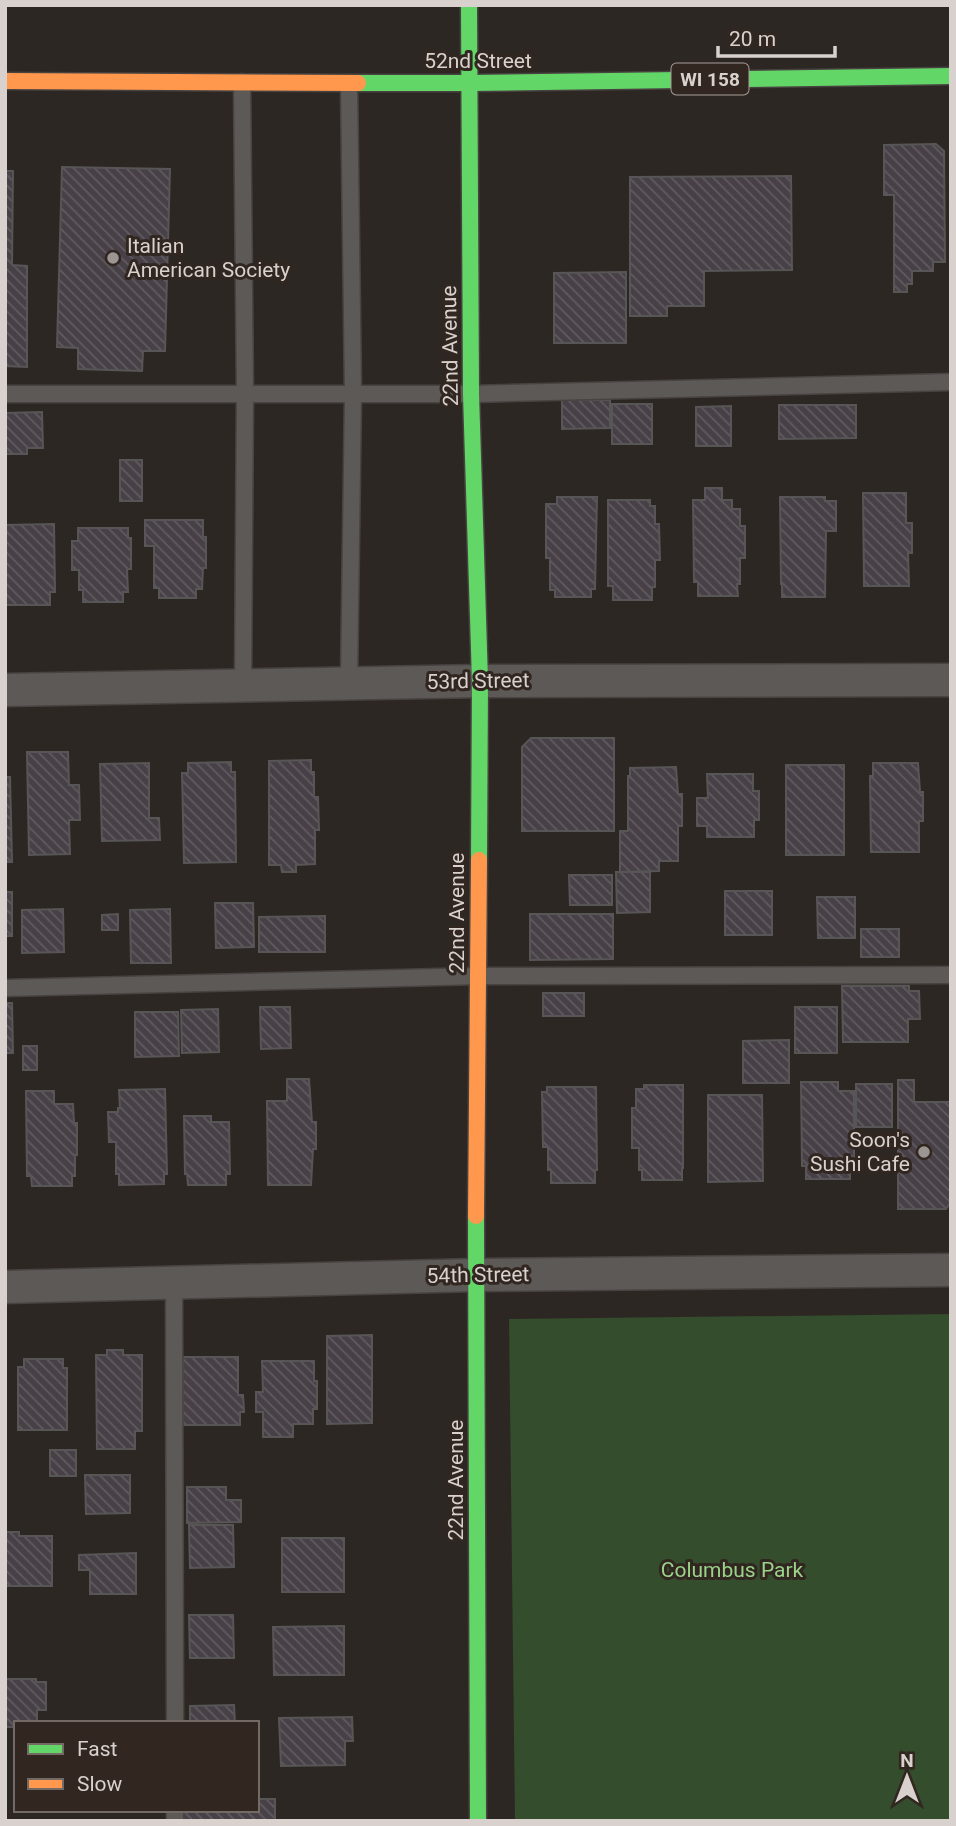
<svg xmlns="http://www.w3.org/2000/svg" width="956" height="1826" font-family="Roboto,sans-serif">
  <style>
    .green { fill: #344d2c }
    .building { fill: url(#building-back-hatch); stroke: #585556; stroke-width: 2 }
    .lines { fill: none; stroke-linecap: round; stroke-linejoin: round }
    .lane-casing { stroke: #484340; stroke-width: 19 }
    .street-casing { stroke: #484340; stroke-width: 35 }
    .fast-casing { stroke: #484340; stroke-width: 19 }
    .slow-casing { stroke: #484340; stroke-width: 19 }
    .lane { stroke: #5d5956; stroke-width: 16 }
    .street { stroke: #5d5956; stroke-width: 32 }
    .fast { stroke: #63d668; stroke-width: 16 }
    .slow { stroke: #ff974d; stroke-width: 16 }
    .poi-dot { fill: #9c9692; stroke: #312620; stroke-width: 2.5 }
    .labels { text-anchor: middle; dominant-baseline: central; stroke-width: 6; stroke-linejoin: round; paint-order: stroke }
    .shield { fill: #312620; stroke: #a69e99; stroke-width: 2 }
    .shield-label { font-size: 19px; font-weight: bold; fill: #d8d1cd }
    .street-label { font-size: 21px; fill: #d8d1cd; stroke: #312620 }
    .poi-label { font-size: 21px; fill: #d8d1cd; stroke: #312620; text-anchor: start }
    .park-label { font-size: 21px; fill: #98d389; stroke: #312620 }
  </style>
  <defs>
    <pattern id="building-back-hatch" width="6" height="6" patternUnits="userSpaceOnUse" patternTransform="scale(1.75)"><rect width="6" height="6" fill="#474047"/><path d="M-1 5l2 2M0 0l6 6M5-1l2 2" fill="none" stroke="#615b60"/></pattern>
  </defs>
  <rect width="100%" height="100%" fill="#2d2724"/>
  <path class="green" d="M951,1314V1821H515L509,1319Z"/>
  <g class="building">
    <path d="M936,144L944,151L945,262H933V271H912V284H907V292H894V195H884V145Z"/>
    <path d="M62,167L170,169L165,351H143L142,371L78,369V348L57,347Z"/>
    <path d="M5,171H13L12,265L27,266V367L5,366Z"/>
    <path d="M791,176L792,270L704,271V306H667V316H630V177Z"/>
    <path d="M626,272V343H554V273Z"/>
    <path d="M562,400H610V428L562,429Z"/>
    <rect x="612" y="404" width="40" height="40"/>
    <path d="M779,405H856V438L779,439Z"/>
    <path d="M731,406V446H696V407Z"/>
    <path d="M42,412L43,448H27V454H5V413Z"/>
    <rect x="120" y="460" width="22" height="41"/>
    <path d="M705,488H722V500H732V509H740V526H745V558H740V584H737L738,596H698V582H694L693,500H705Z"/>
    <path d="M863,493H906V523H912V553H908L909,586H864Z"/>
    <path d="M557,497H597L595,589H591V597H555V590H550V558H546V504H557Z"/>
    <path d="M780,497H825V501H836V531H826L825,597H782V584H781Z"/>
    <path d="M608,500H650V506H655V524H659L660,560H655V587H652V600H613V586H608Z"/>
    <path d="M145,520H203V537H206V568H203L202,589H196V598H159V588H154V546H145Z"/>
    <path d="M54,524L55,592H50V605H6L5,525Z"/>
    <path d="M78,528H128V538H131V569H127L128,592H123V602H83V590H79V570H72V541H78Z"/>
    <path d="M531,738H614V831H522V747Z"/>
    <path d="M27,752H68L69,785H79L80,820H69L70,854L29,855Z"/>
    <path d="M311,760V772H314V797H318L319,830H315V864L296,865V872H282L281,865H269V761Z"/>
    <path d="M231,762V772H235L236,862L184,863L182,773H188V763Z"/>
    <path d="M149,763V818H159L160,840L102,841L100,764Z"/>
    <path d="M873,763H918L920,792H923V821H919V852H871L870,776H873Z"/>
    <rect x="786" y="765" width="58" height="90"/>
    <path d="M676,767L678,794H682V826H678V861H659V871L620,872V831H628V776H630V768Z"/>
    <path d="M707,774H753V791H759V820H754V837H707V826H697V798H708Z"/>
    <path d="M5,777H10L12,862H5Z"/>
    <path d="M616,872H650V912L617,913Z"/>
    <path d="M569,875H612V905H570Z"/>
    <rect x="725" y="891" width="47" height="44"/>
    <rect x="5" y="892" width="7" height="44"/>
    <path d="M817,897H855V938H818Z"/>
    <path d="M215,903H253L254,947L216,948Z"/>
    <path d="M63,909L64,952L22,953V910Z"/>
    <path d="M170,909L171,963H131L130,910Z"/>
    <path d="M118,914V930H102V915Z"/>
    <path d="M530,914H613V959L530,960Z"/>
    <path d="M325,916V952H259V917Z"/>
    <rect x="861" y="929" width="38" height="28"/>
    <path d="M842,986H909V991H919L920,1019H908V1042H843Z"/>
    <rect x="543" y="993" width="41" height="23"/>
    <path d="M5,1003H12L13,1053H5Z"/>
    <path d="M260,1007H290L291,1048L261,1049Z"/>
    <rect x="795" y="1007" width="42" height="46"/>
    <path d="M218,1009L219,1052L182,1053L181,1010Z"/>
    <path d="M135,1012H178L179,1056L135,1057Z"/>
    <path d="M789,1040V1083H743V1041Z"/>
    <rect x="23" y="1046" width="14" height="24"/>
    <path d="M287,1079H309L312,1122H316V1149H313L311,1185H268L267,1101H287Z"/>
    <path d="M898,1080H914V1102H951V1202L946,1209H898Z"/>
    <path d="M801,1082H838V1091H854V1166H850V1179H806V1166H802Z"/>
    <rect x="856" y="1084" width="36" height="43"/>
    <path d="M644,1085H683V1168H682V1180H642V1170H639V1148H632V1108H636V1089H644Z"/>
    <path d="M547,1087H596L597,1170H595V1183H551V1170H548V1147H543L542,1092H547Z"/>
    <path d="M165,1089L167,1174H164V1184L119,1185V1174H116V1142H109L108,1112H118V1108H120L119,1090Z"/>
    <path d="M26,1091H54V1104H73L74,1123H77V1155H75V1176H72V1186H32L31,1176H27Z"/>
    <path d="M708,1095H762L763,1181L708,1182Z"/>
    <path d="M184,1116H211V1122H229L230,1174H226V1185H188L187,1174H185Z"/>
    <path d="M372,1335V1423L327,1424V1336Z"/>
    <path d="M107,1350H123V1355H142V1431H135V1449H97L96,1355H107Z"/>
    <path d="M183,1357H238V1395H243L244,1412H240V1425H183Z"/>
    <path d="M24,1359H63V1368H67V1430H18V1367H24Z"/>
    <path d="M262,1361H314V1381H317V1409H313V1424H293V1437H263V1412H256V1392H263Z"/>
    <rect x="50" y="1450" width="26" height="26"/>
    <path d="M85,1475H130V1513L86,1514Z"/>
    <path d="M187,1487H226V1500H241V1522L187,1523Z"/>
    <path d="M189,1525H233L234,1567L190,1568Z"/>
    <path d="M5,1532H19V1536H52V1586H5Z"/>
    <rect x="282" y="1538" width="62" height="54"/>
    <path d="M136,1553V1594H90V1570H79V1555Z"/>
    <path d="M189,1615H233L234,1658H190Z"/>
    <path d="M344,1626V1675H274L273,1627Z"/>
    <path d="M5,1679H36V1682H46V1710H37V1723H16V1727H5Z"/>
    <path d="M234,1705L235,1723H190V1706Z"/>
    <path d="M352,1717L353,1741H345V1765L281,1766L279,1718Z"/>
    <path d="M257,1799H275V1821H182V1810H257Z"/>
  </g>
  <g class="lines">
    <defs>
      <g id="lane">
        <path d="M242,82L245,394L243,686"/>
        <path d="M349,83L353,394L349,683"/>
        <path d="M5,394H471L951,382"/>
        <path d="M5,988L478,976L951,975"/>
        <path d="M174,1283L175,1723"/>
        <path d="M175,1810V1821"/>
      </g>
      <g id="street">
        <path d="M5,690L480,681L951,680"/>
        <path d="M5,1287L476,1275L951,1270"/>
      </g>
      <g id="fast">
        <path d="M469,5L471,394L480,681L479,860"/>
        <path d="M358,83H469L951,76"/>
        <path d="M476,1216L478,1821"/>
      </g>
      <g id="slow">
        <path d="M5,81L358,83"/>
        <path d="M476,1216L479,860"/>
      </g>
    </defs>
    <use href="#lane" class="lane-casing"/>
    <use href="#street" class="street-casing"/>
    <use href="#fast" class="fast-casing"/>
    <use href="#slow" class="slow-casing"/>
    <use href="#lane" class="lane"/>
    <use href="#street" class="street"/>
    <use href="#fast" class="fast"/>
    <use href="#slow" class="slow"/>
  </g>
  <g class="poi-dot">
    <circle cx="113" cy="258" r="7"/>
    <circle cx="924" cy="1152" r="7"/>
  </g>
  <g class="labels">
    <rect class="shield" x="671.5" y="63.5" width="77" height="31" rx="5"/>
    <g class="shield-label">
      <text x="710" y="79">WI 158</text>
    </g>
    <g class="street-label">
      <text x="478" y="61">52nd Street</text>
      <text transform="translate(450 346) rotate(-91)">22nd Avenue</text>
      <text transform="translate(478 681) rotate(-1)">53rd Street</text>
      <text transform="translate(457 913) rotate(-90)">22nd Avenue</text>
      <text transform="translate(478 1275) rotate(-1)">54th Street</text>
      <text transform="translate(456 1480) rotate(-90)">22nd Avenue</text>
    </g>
    <g class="poi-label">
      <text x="127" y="246">Italian<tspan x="127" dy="24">American Society</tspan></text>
      <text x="910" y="1140" text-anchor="end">Soon's<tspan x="910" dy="24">Sushi Cafe</tspan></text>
    </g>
    <g class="park-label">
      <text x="732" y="1570">Columbus Park</text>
    </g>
  </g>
  <rect width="956" height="1826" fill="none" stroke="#d8d1cd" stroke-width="14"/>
  <rect x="14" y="1721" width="245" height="91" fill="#312620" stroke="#746a65" stroke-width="2"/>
  <rect x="28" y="1744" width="35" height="10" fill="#63d668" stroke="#746a65" stroke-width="2"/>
  <text x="77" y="1756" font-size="21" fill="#d8d1cd">Fast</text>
  <rect x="28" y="1779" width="35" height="10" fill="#ff974d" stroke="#746a65" stroke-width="2"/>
  <text x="77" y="1791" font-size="21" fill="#d8d1cd">Slow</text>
  <g transform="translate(907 1777)" stroke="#312620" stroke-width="5" paint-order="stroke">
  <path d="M0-5L12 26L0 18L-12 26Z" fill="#d8d1cd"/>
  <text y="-10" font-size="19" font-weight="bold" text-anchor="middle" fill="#d8d1cd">N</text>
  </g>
  <path d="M718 46v10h117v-10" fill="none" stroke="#d8d1cd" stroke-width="3.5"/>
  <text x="729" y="46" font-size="21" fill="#d8d1cd" stroke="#312620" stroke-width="5" paint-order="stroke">20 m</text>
</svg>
